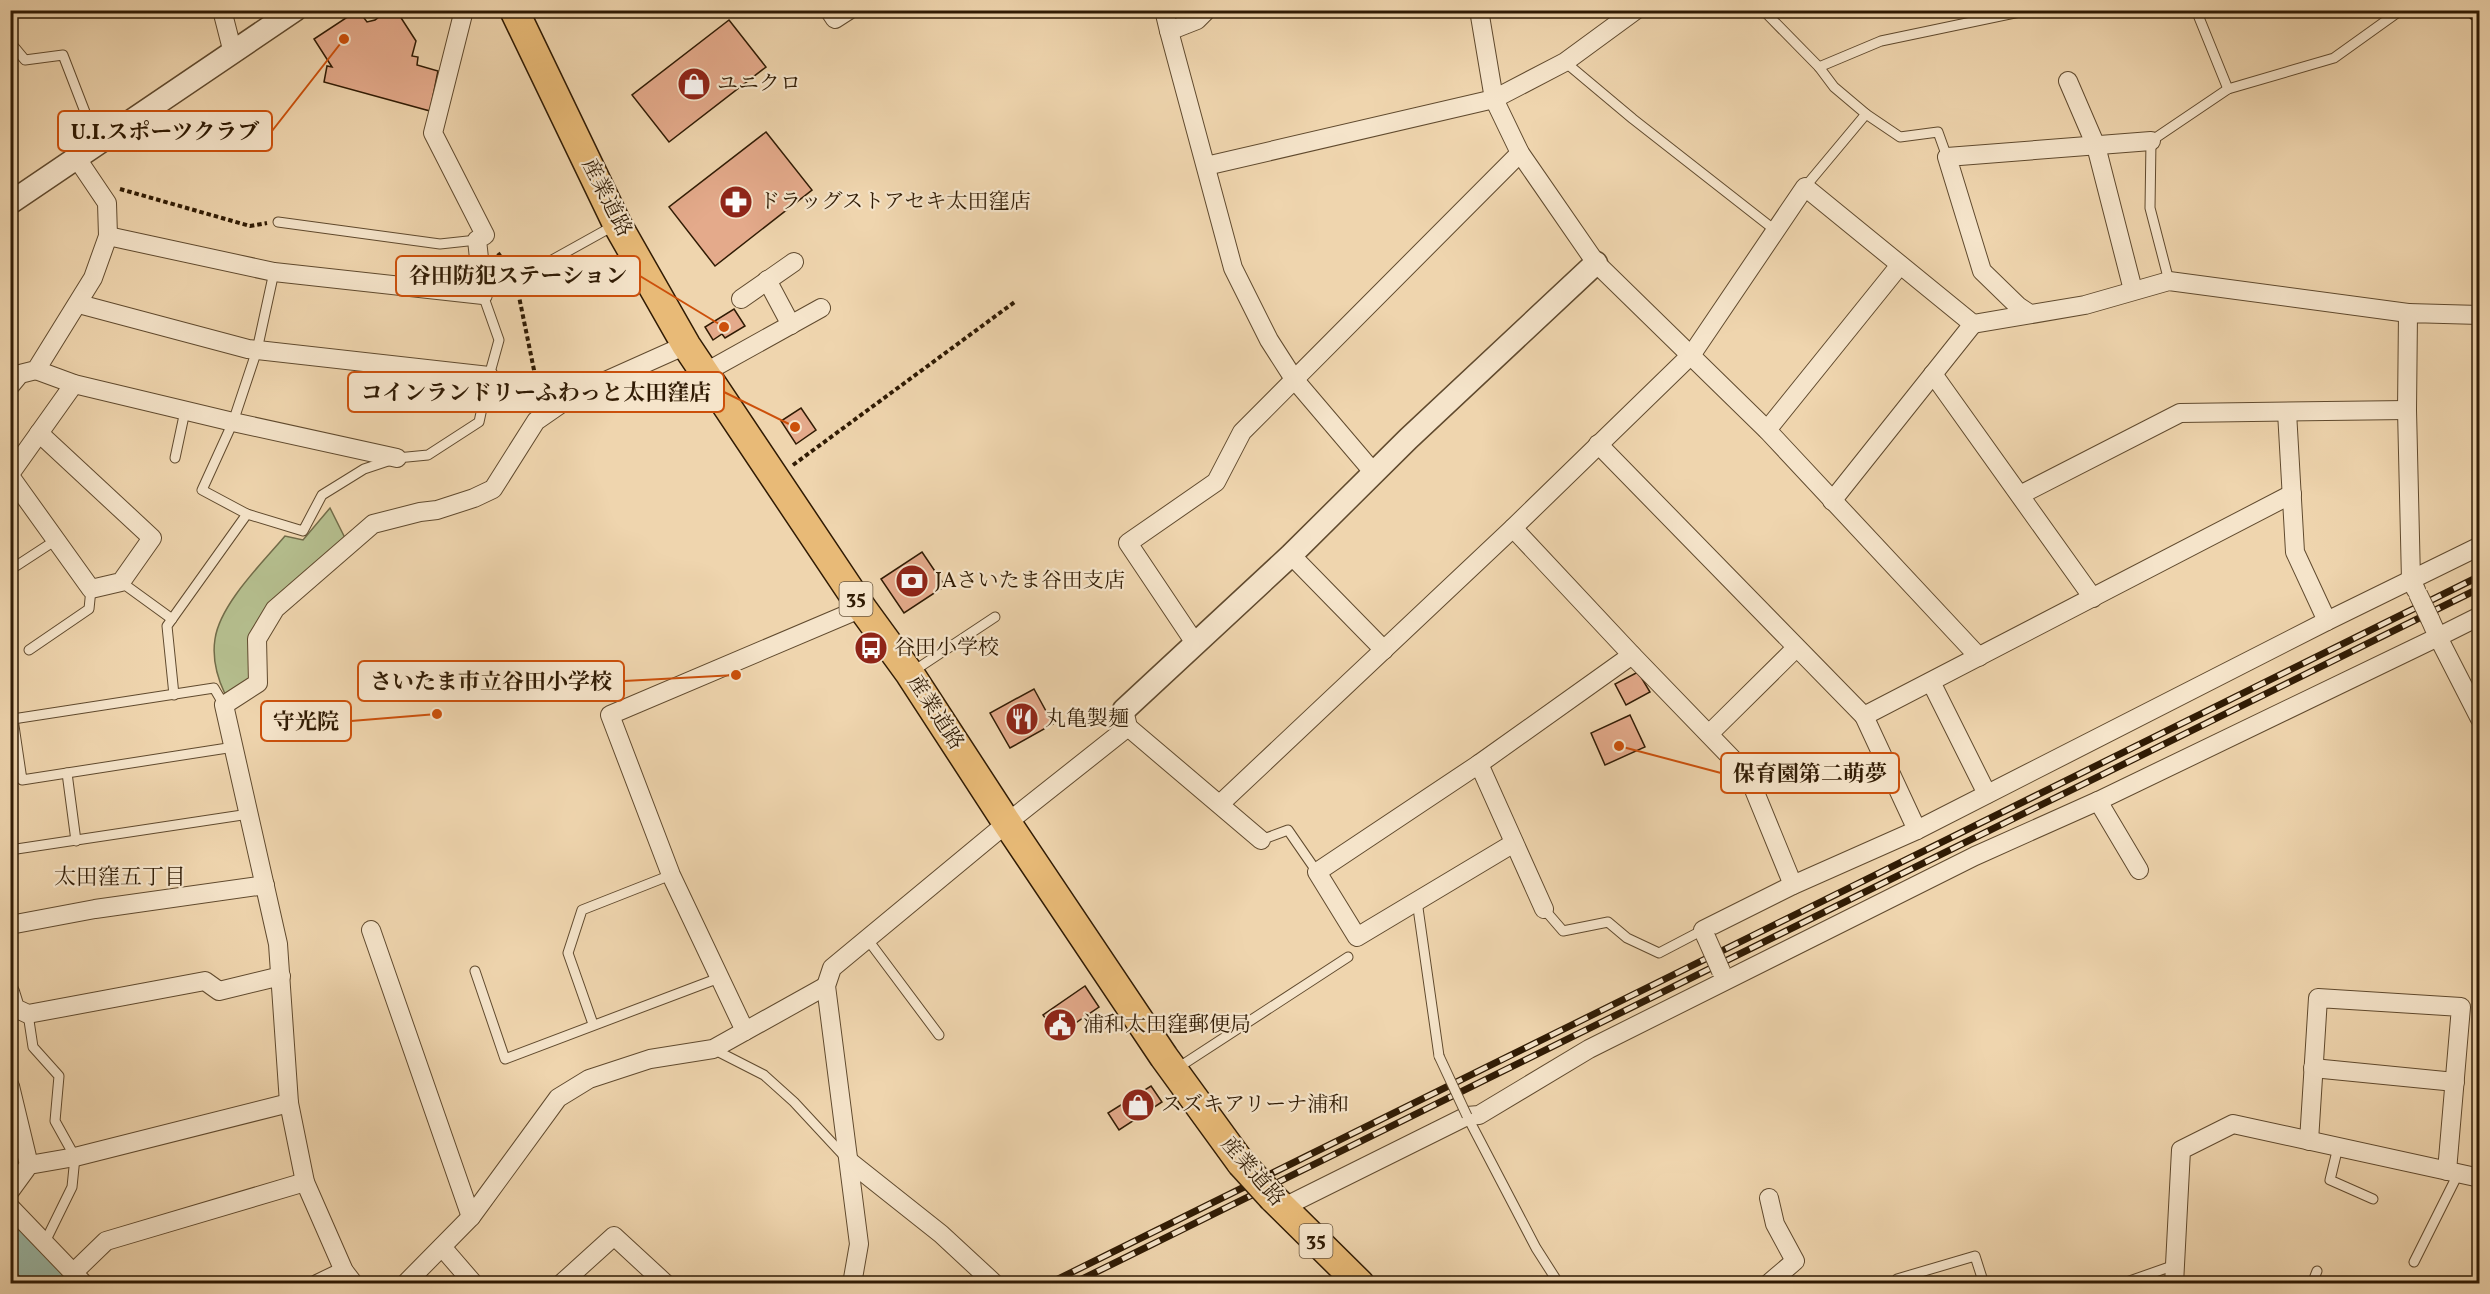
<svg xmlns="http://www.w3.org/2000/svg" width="2490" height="1294" font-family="Vollkorn,'Noto Serif JP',serif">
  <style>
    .green { fill: #b5be8e; stroke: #726c49; stroke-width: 1.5 }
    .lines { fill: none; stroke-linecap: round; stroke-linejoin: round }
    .river { stroke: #9ab9a8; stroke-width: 34 }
    .building { fill: #e4aa8b; stroke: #301b04; stroke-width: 1.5 }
    .service-casing { stroke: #604a2e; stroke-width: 11 }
    .minor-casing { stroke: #604a2e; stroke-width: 20 }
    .tertiary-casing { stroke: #604a2e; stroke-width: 25 }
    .primary-casing { stroke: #301b04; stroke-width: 31 }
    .path { stroke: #301b04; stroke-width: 4; stroke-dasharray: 4.5 3; stroke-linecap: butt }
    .service { stroke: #f5e4ca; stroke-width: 9 }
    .minor { stroke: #f5e4ca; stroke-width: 18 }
    .tertiary { stroke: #f5e4ca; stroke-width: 22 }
    .primary { stroke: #e8ba77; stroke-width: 28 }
    .rail-casing { stroke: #301b04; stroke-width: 7 }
    .rail { stroke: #f5e4ca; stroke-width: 4.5; stroke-dasharray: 14; stroke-linecap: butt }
    .service-bridge-casing { stroke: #604a2e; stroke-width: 11; stroke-linecap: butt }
    .minor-bridge-casing { stroke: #604a2e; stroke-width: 20; stroke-linecap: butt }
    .primary-bridge-casing { stroke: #301b04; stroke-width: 31; stroke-linecap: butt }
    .service-bridge { stroke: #f5e4ca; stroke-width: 9 }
    .minor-bridge { stroke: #f5e4ca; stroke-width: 18 }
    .primary-bridge { stroke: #e8ba77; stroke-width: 28 }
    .labels { text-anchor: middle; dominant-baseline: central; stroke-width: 4.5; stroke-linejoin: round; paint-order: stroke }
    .shield { fill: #f5e4ca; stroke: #6b573f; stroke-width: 1.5 }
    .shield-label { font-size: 20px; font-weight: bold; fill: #301b04 }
    .poi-label { font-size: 21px; fill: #301b04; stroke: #f5e4ca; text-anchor: start }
    .street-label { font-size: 21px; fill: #301b04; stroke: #f5e4ca }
    .neighbourhood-label { font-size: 22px; fill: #301b04; stroke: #f5e4ca }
    .leader { fill: none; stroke: #cc500b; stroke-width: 2 }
    .callout-dot { fill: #cc500b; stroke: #f5e4ca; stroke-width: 2 }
    .callout { fill: #f5e4ca; stroke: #cc500b; stroke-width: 2 }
    .callout-label { font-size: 22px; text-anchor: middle; font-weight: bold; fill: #301b04 }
  </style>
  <rect width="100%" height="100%" fill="#efd5ae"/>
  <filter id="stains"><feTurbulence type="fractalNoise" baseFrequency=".00333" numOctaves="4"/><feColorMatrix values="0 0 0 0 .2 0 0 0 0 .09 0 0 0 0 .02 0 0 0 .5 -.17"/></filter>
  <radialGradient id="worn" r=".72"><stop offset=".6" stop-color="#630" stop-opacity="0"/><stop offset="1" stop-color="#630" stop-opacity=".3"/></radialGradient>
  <path class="green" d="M330,508L346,540L271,604L249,679L225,694C217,677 212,658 215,639C220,604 263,562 285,536L303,540Z"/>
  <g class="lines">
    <path class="river" d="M10,1238L49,1284"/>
  </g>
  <g class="building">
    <path d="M358,10L367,22L375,20L388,10H396L416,41L412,56L418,57L417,65L438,71L430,111L324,82L327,66L332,67L314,39Z"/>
    <path d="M729,20L766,67L669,142L632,95Z"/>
    <path d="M766,132L812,190L715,266L669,207Z"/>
    <path d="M734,309L745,326L725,338L722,334L713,340L705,327Z"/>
    <path d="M801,408L816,430L796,444L781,421Z"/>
    <path d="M922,552L945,586L904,613L881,579Z"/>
    <path d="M1638,672L1650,692L1626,705L1615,684Z"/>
    <path d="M1034,689L1053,724L1010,748L990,713Z"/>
    <path d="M1630,715L1645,747L1605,765L1591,733Z"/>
    <path d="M1085,986L1099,1007L1058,1035L1043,1015Z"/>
    <path d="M1151,1086L1162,1102L1119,1130L1108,1113Z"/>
  </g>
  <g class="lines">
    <defs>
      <g id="service">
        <path d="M1763,10L1819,67L1834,87L1866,114L1900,137L1938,132L1947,157"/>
        <path d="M2196,10L2228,89"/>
        <path d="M10,42L25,60L63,55L97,143"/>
        <path d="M1565,62L1633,119L1776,231"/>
        <path d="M1819,67L1881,41L2029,10"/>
        <path d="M1805,187L1866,114"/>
        <path d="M278,222L440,244L477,240"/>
        <path d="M552,260L615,225"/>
        <path d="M274,272L257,350L233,422L202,490L247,514L303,531L322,495L364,469L397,458L428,455L479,422L489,376L499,340L483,295"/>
        <path d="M2169,281L2150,208L2151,141L2228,89L2334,58L2401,10"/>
        <path d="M175,458L185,411"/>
        <path d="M10,570L56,540"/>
        <path d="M121,582L172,619"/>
        <path d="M29,650L89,609L91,589"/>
        <path d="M912,672L995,617"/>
        <path d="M174,695L167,626L247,514"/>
        <path d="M224,705L214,688L13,719L22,780L234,747"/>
        <path d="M67,773L76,841"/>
        <path d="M1261,840L1288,830L1317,872"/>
        <path d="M10,850L249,814"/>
        <path d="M1417,901L1439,1056"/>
        <path d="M1544,909L1563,931L1608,922L1627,938L1659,953L1703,930"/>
        <path d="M868,940L939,1035"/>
        <path d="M475,971L505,1059L719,978"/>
        <path d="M28,1014L33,1047L59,1076L55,1121L75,1157L72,1187L45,1242"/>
        <path d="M593,1024L568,953L582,910L671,875"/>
        <path d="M713,1049L764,1075L794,1102L846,1158"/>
        <path d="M1176,1069L1348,957"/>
        <path d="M1467,1116L1536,1248L1559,1284"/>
        <path d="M2338,1147L2330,1180L2373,1199"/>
        <path d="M2414,1262L2458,1174"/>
        <path d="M1897,1279L1975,1256L1984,1284"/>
        <path d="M2121,1284L2175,1265"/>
        <path d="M2312,1284L2317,1271"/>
      </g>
      <g id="minor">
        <path d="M222,10L233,53"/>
        <path d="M829,10L835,19L849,10"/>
        <path d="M1164,10L1169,31L1197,20L1207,10"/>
        <path d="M1479,10L1494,99L1520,153L1596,263L1767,430L1979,657"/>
        <path d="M1169,31L1233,268L1269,340L1294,379L1374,473"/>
        <path d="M2068,81L2096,146L2133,290"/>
        <path d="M1206,166L1494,99L1565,62L1636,10"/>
        <path d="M108,236L274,272L483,295L477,240L485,235L433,133L464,10"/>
        <path d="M767,280L791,325"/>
        <path d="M741,299L794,262"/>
        <path d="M79,304L248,349L489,376"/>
        <path d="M2030,314L2018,306L1982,271L1947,157L2151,141"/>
        <path d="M36,370L74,384L233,422L397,458"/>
        <path d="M704,373L821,308"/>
        <path d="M1933,374L2093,598"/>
        <path d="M10,386L20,374L36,370L93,278L108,236L107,203L76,157"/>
        <path d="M2287,412L2295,552L2327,621"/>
        <path d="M1767,430L1900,265"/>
        <path d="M1598,444L1864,716L2292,494"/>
        <path d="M10,474L74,384"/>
        <path d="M10,476L91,589L121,582L152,538L39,433"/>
        <path d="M2020,495L2180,413L2407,410"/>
        <path d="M1832,501L1973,324"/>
        <path d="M1513,528L1632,655L1748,775L1793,885"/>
        <path d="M1291,555L1384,650"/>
        <path d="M2416,590L2411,580L2407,410L2408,313L2480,315"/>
        <path d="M2480,616L2438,637L2480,719"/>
        <path d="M1195,643L1128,543L1216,482L1242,432L1520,153"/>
        <path d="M1931,682L1987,794"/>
        <path d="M1864,716L1917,830"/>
        <path d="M1128,727L1261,840"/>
        <path d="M1709,734L1796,648"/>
        <path d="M1479,764L1544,909"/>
        <path d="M2098,801L2139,870"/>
        <path d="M1220,804L1513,528L1692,354L1805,187L1973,324L2085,305L2169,281L2408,313"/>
        <path d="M1514,843L1357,937L1317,872L1479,764L1632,655"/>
        <path d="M10,925L95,909L265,885"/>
        <path d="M371,930L471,1217"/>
        <path d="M1706,937L1703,930L1793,885L1917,830L2327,621L2480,546"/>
        <path d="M10,992L15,1008L28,1014L205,981L219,991L281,976"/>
        <path d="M745,1031L671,875L610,715L862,608"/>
        <path d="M2313,1068L2455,1082"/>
        <path d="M10,1086L29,1165"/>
        <path d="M2309,1141L2318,998L2461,1007L2447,1171"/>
        <path d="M849,1161L941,1234L995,1284"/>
        <path d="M10,1191L29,1165L75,1157L289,1103"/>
        <path d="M10,1207L84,1284"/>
        <path d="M1282,1208L1467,1116L1479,1115L1589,1049L1975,856L2098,801L2438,637L2430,619"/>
        <path d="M442,1247L474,1284"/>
        <path d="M74,1272L106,1241L305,1182"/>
        <path d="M10,1280L14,1284"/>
        <path d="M317,1284L344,1271"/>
        <path d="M354,1284L344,1271L305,1182L289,1103L278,944L224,705L258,683L257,639L275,609L373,524L420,512L437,510L474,498L493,489L536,421L572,396L686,345"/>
        <path d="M405,1284L471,1217L558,1098L589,1079L650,1059L713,1049L826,986"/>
        <path d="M561,1284L614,1236L666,1284"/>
        <path d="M852,1284L859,1244L826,986L832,968L1007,823L1128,727L1124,710"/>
        <path d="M1768,1284L1795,1261L1775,1224L1769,1198"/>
        <path d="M2174,1284L2181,1150L2233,1124L2480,1178"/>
      </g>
      <g id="tertiary">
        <path d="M10,203L295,10"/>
        <path d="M1124,710L1291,555L1408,439L1596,263"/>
      </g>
      <g id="primary">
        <path d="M514,10L617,224L686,345L862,608L910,674L1007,823L1164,1057L1241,1163"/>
        <path d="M1273,1198L1360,1284"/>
      </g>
    </defs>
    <use href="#service" class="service-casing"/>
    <use href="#minor" class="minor-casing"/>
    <use href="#tertiary" class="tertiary-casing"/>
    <use href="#primary" class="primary-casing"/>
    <g class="path">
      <path d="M2457,10L2480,22"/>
      <path d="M120,189L250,226L267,223"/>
      <path d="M498,253L515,277L534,370L535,400"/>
      <path d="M793,465L1016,301"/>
    </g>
    <use href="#service" class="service"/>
    <use href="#minor" class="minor"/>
    <use href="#tertiary" class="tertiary"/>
    <use href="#primary" class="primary"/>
    <defs>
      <g id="rail">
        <path d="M1048,1284L2480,576"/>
        <path d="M1072,1284L2480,588"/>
      </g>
    </defs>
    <use href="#rail" class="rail-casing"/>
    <use href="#rail" class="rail"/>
    <defs>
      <path id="service-bridge" d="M1439,1056L1467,1116"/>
      <g id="minor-bridge">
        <path d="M2418,594L2430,619"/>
        <path d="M1706,937L1721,971"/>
      </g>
      <path id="primary-bridge" d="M1241,1163L1273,1198"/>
    </defs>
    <use href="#service-bridge" class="service-bridge-casing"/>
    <use href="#minor-bridge" class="minor-bridge-casing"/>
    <use href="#primary-bridge" class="primary-bridge-casing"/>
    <use href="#service-bridge" class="service-bridge"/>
    <use href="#minor-bridge" class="minor-bridge"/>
    <use href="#primary-bridge" class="primary-bridge"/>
  </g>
  <defs>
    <symbol id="shop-disc" viewBox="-11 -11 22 22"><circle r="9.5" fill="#8f2418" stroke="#f5e4ca"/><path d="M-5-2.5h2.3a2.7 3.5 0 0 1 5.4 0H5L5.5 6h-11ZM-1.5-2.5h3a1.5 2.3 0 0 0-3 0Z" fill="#fff"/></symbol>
    <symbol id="pharmacy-disc" viewBox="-11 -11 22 22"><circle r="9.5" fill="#8f2418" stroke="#f5e4ca"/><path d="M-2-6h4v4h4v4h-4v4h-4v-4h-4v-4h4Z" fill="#fff"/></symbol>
    <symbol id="bank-disc" viewBox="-11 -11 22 22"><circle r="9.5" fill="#8f2418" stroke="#f5e4ca"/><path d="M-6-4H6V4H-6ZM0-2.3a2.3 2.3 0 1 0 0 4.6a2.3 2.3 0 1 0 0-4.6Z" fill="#fff"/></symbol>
    <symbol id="bus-disc" viewBox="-11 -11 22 22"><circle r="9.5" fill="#8f2418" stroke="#f5e4ca"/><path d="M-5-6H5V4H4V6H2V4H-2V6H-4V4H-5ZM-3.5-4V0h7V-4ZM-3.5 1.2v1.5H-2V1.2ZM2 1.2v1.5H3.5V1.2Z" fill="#fff"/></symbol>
    <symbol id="restaurant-disc" viewBox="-11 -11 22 22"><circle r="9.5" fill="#8f2418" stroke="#f5e4ca"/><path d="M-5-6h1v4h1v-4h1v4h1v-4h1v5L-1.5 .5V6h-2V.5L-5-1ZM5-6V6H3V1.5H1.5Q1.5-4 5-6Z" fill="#fff"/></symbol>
    <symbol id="civic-disc" viewBox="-11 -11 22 22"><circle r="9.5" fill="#8f2418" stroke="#f5e4ca"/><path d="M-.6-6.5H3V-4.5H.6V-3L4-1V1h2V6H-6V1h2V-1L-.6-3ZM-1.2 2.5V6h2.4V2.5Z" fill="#fff"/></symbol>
  </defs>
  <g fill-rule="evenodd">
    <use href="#shop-disc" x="675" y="65" width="38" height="38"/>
    <use href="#pharmacy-disc" x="717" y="183" width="38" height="38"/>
    <use href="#bank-disc" x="893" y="562" width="38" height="38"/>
    <use href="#bus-disc" x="852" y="629" width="38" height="38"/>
    <use href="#restaurant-disc" x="1003" y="700" width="38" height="38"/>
    <use href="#civic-disc" x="1041" y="1006" width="38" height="38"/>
    <use href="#shop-disc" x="1119" y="1086" width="38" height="38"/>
  </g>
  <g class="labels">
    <g class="shield">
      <rect x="839.5" y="582" width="33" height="34" rx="4.5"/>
      <rect x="1299.5" y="1224" width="33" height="34" rx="4.5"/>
    </g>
    <g class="shield-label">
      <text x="856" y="599">35</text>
      <text x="1316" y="1241">35</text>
    </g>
    <g class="poi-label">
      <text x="717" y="84">ユニクロ</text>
      <text x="759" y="202">ドラッグストアセキ太田窪店</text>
      <text x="935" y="581">JAさいたま谷田支店</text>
      <text x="894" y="648">谷田小学校</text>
      <text x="1045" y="719">丸亀製麺</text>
      <text x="1083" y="1025">浦和太田窪郵便局</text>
      <text x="1161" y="1105">スズキアリーナ浦和</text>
    </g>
    <g class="street-label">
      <text transform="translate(606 198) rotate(63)">産業道路</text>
      <text transform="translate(935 713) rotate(57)">産業道路</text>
      <text transform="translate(1252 1172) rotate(49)">産業道路</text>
    </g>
    <g class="neighbourhood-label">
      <text x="120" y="878">太田窪五丁目</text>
    </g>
  </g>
  <path class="leader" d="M344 39L272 131M724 327L640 276M795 427L724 392M736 675L624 681M437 714L351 721M1619 746L1721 773"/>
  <g class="callout-dot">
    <circle cx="344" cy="39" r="6"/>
    <circle cx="724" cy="327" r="6"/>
    <circle cx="795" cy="427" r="6"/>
    <circle cx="736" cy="675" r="6"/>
    <circle cx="437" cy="714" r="6"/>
    <circle cx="1619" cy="746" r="6"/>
  </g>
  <g class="callout">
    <rect x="58" y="111" width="214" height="40" rx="6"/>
    <rect x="396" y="256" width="244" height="40" rx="6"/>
    <rect x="348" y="372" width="376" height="40" rx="6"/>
    <rect x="358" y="661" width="266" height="40" rx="6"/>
    <rect x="261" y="701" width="90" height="40" rx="6"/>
    <rect x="1721" y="753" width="178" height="40" rx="6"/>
  </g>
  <g class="callout-label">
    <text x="165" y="139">U.I.スポーツクラブ</text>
    <text x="518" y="283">谷田防犯ステーション</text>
    <text x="536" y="400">コインランドリーふわっと太田窪店</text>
    <text x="491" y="689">さいたま市立谷田小学校</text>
    <text x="306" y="729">守光院</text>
    <text x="1810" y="781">保育園第二萌夢</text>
  </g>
  <rect width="2490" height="1294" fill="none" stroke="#efd5ae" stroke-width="36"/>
  <rect x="12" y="12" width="2466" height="1270" fill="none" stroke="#301b04" stroke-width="3"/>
  <rect x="18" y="18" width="2454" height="1258" fill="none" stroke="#301b04" stroke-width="1.5"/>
  <rect width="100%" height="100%" filter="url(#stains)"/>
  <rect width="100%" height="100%" fill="url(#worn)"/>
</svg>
